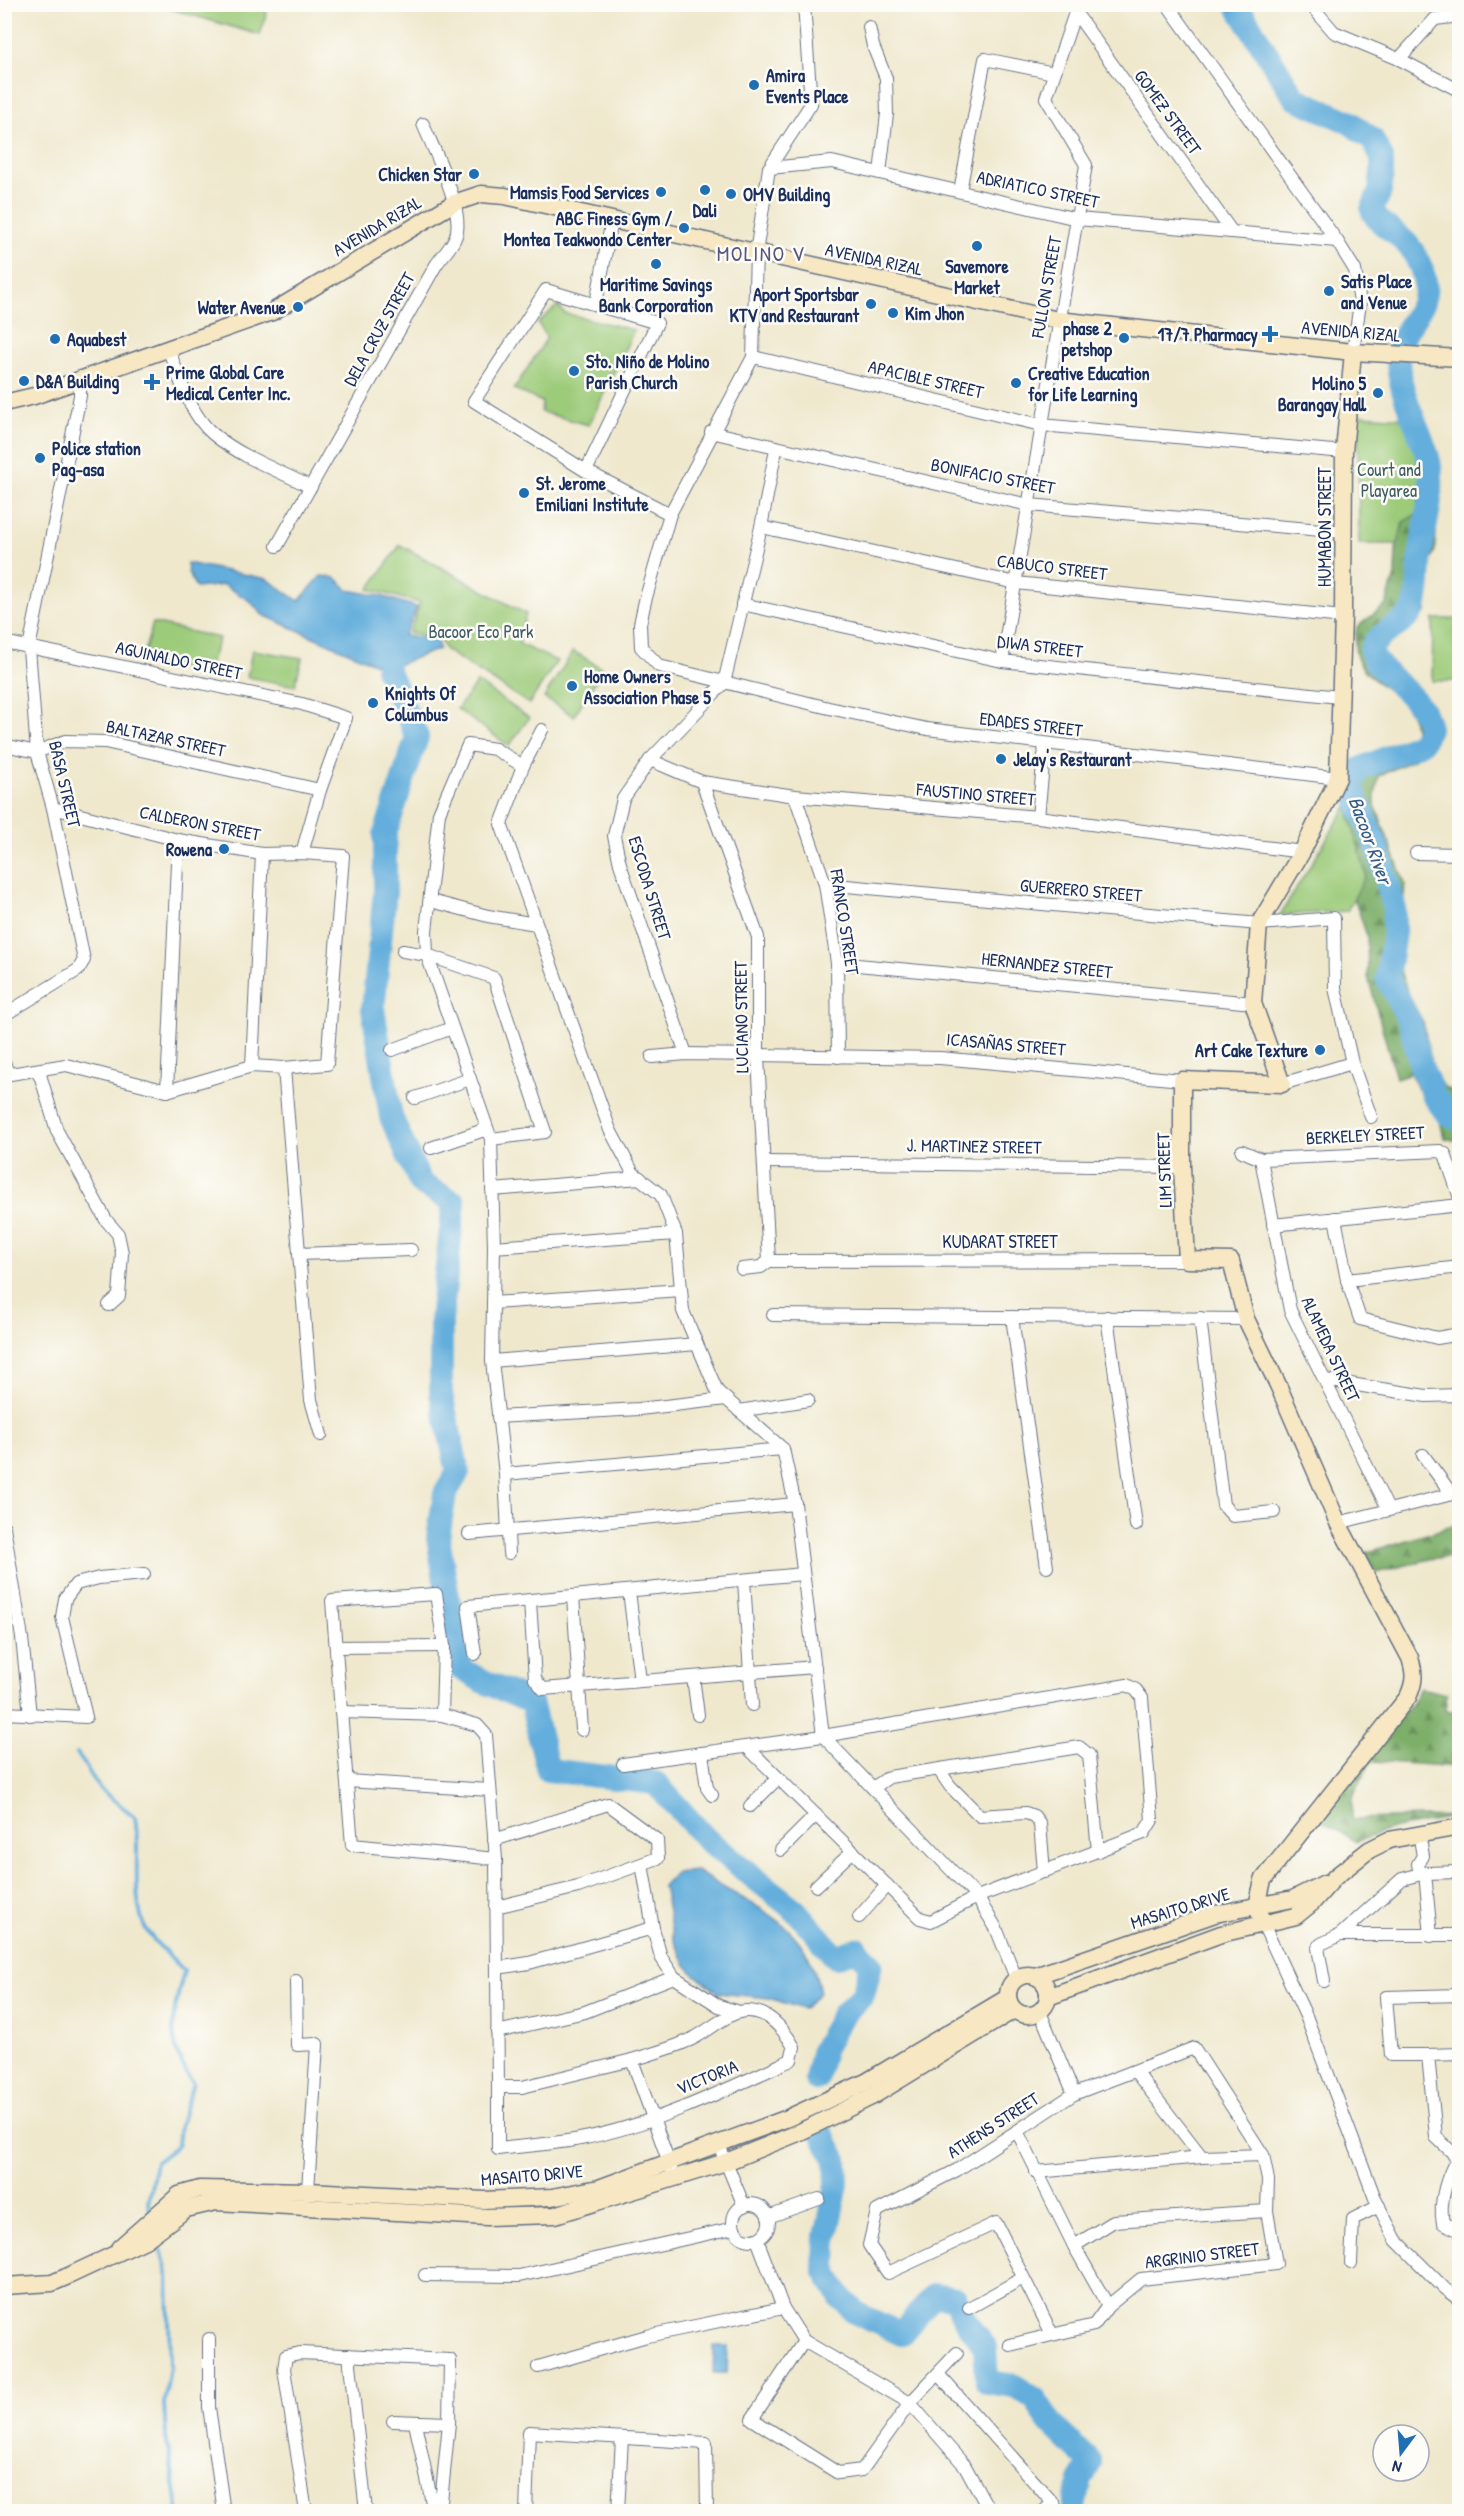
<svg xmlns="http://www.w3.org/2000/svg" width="1464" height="2516" font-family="'Patrick Hand',sans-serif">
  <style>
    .forest { fill: url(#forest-firs); stroke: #4c6f64; stroke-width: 1.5 }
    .green { fill: #9ccb79; stroke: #5c7d6c; stroke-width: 1.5 }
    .water { fill: #63aedc; stroke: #3f6e9d; stroke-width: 1.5 }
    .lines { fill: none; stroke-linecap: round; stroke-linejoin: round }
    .stream { stroke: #63aedc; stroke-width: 4 }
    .river { stroke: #63aedc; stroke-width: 24 }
    .street-casing { stroke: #657085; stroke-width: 14 }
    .secondary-casing { stroke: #657085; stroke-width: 19 }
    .street { stroke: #fff; stroke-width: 12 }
    .secondary { stroke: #f7e8c3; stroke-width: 16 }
    .poi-dot { fill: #1f6fb2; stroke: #fdfcf7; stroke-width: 2 }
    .labels { text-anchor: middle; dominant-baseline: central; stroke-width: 5; stroke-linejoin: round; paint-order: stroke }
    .poi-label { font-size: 18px; font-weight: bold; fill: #1b2f5e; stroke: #fdfcf7; text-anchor: start }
    .street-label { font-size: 18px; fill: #1b2f5e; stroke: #fdfcf7 }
    .park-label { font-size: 18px; fill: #425e66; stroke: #fdfcf7 }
    .water-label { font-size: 20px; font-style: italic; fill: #345b8a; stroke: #fdfcf7 }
    .quarter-label { font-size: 21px; letter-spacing: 1.5px; fill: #565782; stroke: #fdfcf7 }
  </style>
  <defs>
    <pattern id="forest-firs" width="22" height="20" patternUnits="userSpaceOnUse" patternTransform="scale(1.5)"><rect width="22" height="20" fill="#7daf69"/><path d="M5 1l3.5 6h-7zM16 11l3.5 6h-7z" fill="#668f5a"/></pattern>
  </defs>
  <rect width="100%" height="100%" fill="#fdfcf7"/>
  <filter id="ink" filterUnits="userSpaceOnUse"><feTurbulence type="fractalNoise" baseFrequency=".0167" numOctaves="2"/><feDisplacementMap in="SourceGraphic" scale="12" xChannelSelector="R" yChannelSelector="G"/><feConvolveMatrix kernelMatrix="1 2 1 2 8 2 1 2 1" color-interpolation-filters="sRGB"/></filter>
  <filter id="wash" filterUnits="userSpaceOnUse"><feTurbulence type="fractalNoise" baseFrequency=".008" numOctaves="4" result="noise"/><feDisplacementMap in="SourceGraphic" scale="24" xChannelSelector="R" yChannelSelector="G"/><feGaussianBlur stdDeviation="1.35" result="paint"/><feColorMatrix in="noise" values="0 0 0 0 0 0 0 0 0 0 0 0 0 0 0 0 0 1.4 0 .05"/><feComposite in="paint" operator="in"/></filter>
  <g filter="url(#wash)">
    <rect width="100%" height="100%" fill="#efe8cd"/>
    <g class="forest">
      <path d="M1392,363H1403L1439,473L1435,550L1429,566L1426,612L1419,620L1380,643V656L1434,713L1438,721L1439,733L1425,751L1414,759L1379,776L1375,795V805L1405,884L1398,965L1409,996L1423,1022L1434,1075L1444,1087L1459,1095V1141L1444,1138L1438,1112L1418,1089L1411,1073L1396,1078L1368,977L1367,936L1354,897L1366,875L1347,806L1346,770L1363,756L1415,737C1418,697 1377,691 1360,664C1353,653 1355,639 1357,627L1386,605L1395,575L1396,549L1419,467Z"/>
      <path d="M1459,1524V1557L1434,1558L1375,1573L1365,1553Z"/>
      <path d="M1420,1688L1447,1694L1445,1710L1459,1712V1767L1372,1761C1362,1778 1347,1798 1353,1819L1458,1816L1391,1829L1357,1842L1318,1819L1412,1703Z"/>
    </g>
    <g class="green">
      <path d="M172,4H269V5L260,35L171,9Z"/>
      <path d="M558,305L564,313L634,330L589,425L541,412L542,402L514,389L547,338L538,323Z"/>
      <path d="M1358,415L1406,418L1421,466L1417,514L1403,522L1398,544H1359Z"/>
      <path d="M400,545L526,614L519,644L557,661L529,704L445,650L439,637L409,633L420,603L369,589Z"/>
      <path d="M1433,619H1459V681H1432Z"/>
      <path d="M153,623L219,638L207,673L142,659Z"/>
      <path d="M252,650L302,658L295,686L247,677Z"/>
      <path d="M573,651L603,669L574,716L544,698Z"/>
      <path d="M477,682L529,718L509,746L457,709Z"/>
      <path d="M1347,806L1366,875L1347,911L1280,915Z"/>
    </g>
    <g class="water">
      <path d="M187,563L267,579L299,601L321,576L336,578L348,590L381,596L417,607L404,636L436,638L439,649L387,669L263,615L250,601L224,585L196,588L188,572Z"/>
      <path d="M697,1871C752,1909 807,1917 820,1993L803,2009L769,1998L719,1993L695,1975L686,1965L673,1938L663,1886L675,1873Z"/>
      <path d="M714,2346H728L727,2373H713Z"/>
    </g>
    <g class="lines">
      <g class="stream">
        <path d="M77,1753L100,1789L135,1817C141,1851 130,1898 146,1929C152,1941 174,1959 184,1971C172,2019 164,2039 193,2083L180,2125L178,2145L156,2162L148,2203L151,2214"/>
        <path d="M157,2235L168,2276L170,2367L164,2404L166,2436L179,2512"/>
      </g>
      <g class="river">
        <path d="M1236,4L1295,98L1349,122L1372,139L1382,158V171L1380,191L1372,210C1379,226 1393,229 1404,241C1413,249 1421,265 1424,277C1433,310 1399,325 1398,356C1397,392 1420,427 1429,461C1436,493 1425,520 1421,552C1418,569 1421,589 1415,606C1407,628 1378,629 1371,650C1377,676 1423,693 1429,728L1421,743L1358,770L1351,786L1377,846L1394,906V932L1387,978L1410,1022L1421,1066L1434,1096L1447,1114L1460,1121"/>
        <path d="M387,669L417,737L385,834V892L373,1009L391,1117L421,1184L454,1202L441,1320V1394L458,1472L445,1494L438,1538L460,1668L482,1681L531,1702L548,1770L656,1783L707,1840L796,1911L836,1957L857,1949L871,1964L863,1995L843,2014L823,2049L816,2079"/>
        <path d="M823,2136L836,2160L837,2184L826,2236L825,2270L840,2297L856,2313L901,2334L934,2295L956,2299L961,2313L985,2347L987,2382L1015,2386L1035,2399L1053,2426L1091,2463L1080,2481L1074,2512"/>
      </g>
    </g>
  </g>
  <g filter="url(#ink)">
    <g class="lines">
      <defs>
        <g id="street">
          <path d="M804,4L811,104L769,168L756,253L753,357L670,514L645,601L640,624L641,647L659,666L829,708L927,729L1338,778"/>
          <path d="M1167,4L1337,241L1355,270L1360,303L1353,352"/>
          <path d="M1310,4L1334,32L1399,59L1460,91"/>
          <path d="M1075,12L1232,232"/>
          <path d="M869,27L873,46L886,78L887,114L880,173"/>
          <path d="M1399,59L1435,19L1460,16"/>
          <path d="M769,168L832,162L1077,219L1337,241"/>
          <path d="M960,191L985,59L1054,73"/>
          <path d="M596,303L612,220"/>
          <path d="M168,348C179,376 189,414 213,434C241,457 279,471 311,487"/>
          <path d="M753,357L1041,425L1344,452"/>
          <path d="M711,432L1029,505L1345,532"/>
          <path d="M586,471L657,323L546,290L474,401L586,471L670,514"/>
          <path d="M761,527L1016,583L1343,617"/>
          <path d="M277,546L436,265C442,256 451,248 455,238C467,213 433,149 423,124"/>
          <path d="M742,604L1002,661L1339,697"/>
          <path d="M4,642L302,704L346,718L320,790L302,853"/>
          <path d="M1002,661L1086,165L1046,98L1078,4"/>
          <path d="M542,730L523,766L501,824L610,1130L633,1173L661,1195L676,1234L683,1311L717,1391L783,1449L795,1504L823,1736L977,1897L996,1928L1016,1978"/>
          <path d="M4,745L37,752L65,741L105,742L320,790"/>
          <path d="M650,760L702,782L795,796L1038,817L1302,852"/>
          <path d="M702,782L758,937V1057L769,1261"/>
          <path d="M795,796L825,884L837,963L838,1057"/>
          <path d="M1038,817L1045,744"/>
          <path d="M1416,853L1460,854"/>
          <path d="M825,884L1259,924L1334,918L1335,988L1352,1063L1371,1117"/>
          <path d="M431,901L488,916L536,924"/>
          <path d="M403,951L427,955L494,978L545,1132L491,1139"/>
          <path d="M837,963L1253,1003"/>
          <path d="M4,1015L78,970L84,960L53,808L37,752L29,648L80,396V377"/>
          <path d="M392,1050L452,1028"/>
          <path d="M686,1054L620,864L614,836L623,799L650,760L724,683L761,527L776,449"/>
          <path d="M652,1057L686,1054L940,1058L1182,1080"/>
          <path d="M4,1062L8,1074"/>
          <path d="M252,1066L262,854"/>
          <path d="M284,1068L311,1400L321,1435"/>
          <path d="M36,1070L41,1078L57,1131L106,1220L118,1234L122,1253L119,1296L109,1305"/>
          <path d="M4,1075L66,1065L167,1091L252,1066L284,1068L327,1064L343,856L302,853L262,854L178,840L53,808"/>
          <path d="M1282,1084L1352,1063"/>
          <path d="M167,1091L178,840"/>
          <path d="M415,1098L470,1079"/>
          <path d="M431,1148L487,1129"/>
          <path d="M1242,1151L1261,1159L1440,1151L1445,1154L1460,1198"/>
          <path d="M1261,1159L1290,1310L1388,1509"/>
          <path d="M765,1162L1182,1167"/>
          <path d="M492,1190L640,1178"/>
          <path d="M1335,1218L1347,1280L1360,1319L1437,1338L1460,1334"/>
          <path d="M1273,1225L1460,1205"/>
          <path d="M494,1247L676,1234"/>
          <path d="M299,1254L411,1250"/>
          <path d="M769,1261L1187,1260"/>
          <path d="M742,1269L761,1267L769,1261"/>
          <path d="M1347,1280L1460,1267"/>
          <path d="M493,1303L681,1290"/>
          <path d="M773,1315L1246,1319"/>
          <path d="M1012,1317L1047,1567"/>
          <path d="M1107,1317L1136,1525"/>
          <path d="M1200,1318L1223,1505L1233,1516L1274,1512"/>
          <path d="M492,1361L697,1344"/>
          <path d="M1325,1380L1426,1396L1460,1395"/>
          <path d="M739,1411L808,1400"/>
          <path d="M498,1417L639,1409L726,1399"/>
          <path d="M1423,1455L1451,1493"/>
          <path d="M505,1474L783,1449"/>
          <path d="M1338,1523L1460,1492"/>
          <path d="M4,1527L22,1638L30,1715"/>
          <path d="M469,1534L795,1504"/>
          <path d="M509,1553L505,1474L492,1361L494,1247L491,1139L427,955L426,931L439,813L468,745L495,749L523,766"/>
          <path d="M744,1580L752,1705"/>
          <path d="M629,1591L640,1681"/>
          <path d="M573,1596L582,1730"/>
          <path d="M530,1601L535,1679L543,1689L815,1667"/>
          <path d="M336,1647L444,1646"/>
          <path d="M475,1654L468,1606L803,1574"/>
          <path d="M693,1677L698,1715"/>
          <path d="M341,1712L442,1715"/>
          <path d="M4,1713L86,1717L62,1617L65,1599L76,1584L99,1578L144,1574"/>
          <path d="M702,1753L707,1788L712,1795"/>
          <path d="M623,1764L823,1736L1127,1685L1136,1690L1142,1698L1152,1820L1144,1833L977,1897L931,1921L920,1918L747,1747"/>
          <path d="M939,1770L950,1786L980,1816L1026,1813L1034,1816L1040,1824L1044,1872"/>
          <path d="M347,1781L490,1790"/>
          <path d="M873,1788L889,1777L1079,1747L1089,1755L1098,1851"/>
          <path d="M750,1806L778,1778"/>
          <path d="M1419,1833L1423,1856L1418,1864L1420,1874"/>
          <path d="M494,1840L608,1804L657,1840L658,1858L578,1887L496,1907"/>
          <path d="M781,1850L816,1815"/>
          <path d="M496,1859L352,1845L332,1601L436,1594L444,1646L442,1715L477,1725L486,1735L496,1859L498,2087H522L632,2060L671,2168"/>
          <path d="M642,1864L653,1928"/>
          <path d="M1460,1872L1425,1873L1402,1879L1340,1935H1460"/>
          <path d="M1425,1873L1431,1936"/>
          <path d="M816,1886L853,1851"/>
          <path d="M859,1917L887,1885"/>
          <path d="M1263,1924L1306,2016L1376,2201L1396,2240L1445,2289L1460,2300"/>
          <path d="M497,1968L529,1963L653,1928L661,1957L674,1977"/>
          <path d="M296,1981L297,2045L317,2044L308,2191"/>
          <path d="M1324,1981L1318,1948L1321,1944L1340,1935"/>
          <path d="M1040,2012L1074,2094"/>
          <path d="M497,2032L585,2012L674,1977L719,2006L739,2012"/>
          <path d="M1428,2055H1391L1386,1997L1460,1995"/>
          <path d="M1135,2071L1202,2157"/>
          <path d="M498,2087V2149C525,2146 553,2144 580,2139C653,2125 724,2091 791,2060L794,2047C783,2028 765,2006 739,2012C724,2016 708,2031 694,2038C675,2048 653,2053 632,2060"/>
          <path d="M1017,2131L1074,2246L1108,2306"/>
          <path d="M719,2145L744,2206"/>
          <path d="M1460,2154C1448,2173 1438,2201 1443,2223L1460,2231"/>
          <path d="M1457,2157L1436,2137L1428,2055L1460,2054"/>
          <path d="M1036,2172L1202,2157L1263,2155"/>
          <circle cx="751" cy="2222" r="18"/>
          <path d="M768,2217L819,2199"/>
          <path d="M757,2239L783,2308L804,2341L910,2403L965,2466L990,2512"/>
          <path d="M1074,2246L1114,2221L1267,2211"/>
          <path d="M1351,2263L1353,2219L1379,2206"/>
          <path d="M425,2275L519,2276L734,2228"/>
          <path d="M969,2308L1023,2278"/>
          <path d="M209,2339V2407L224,2512"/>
          <path d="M804,2341L752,2419L838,2473L862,2470L910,2403L957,2353"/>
          <path d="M1010,2345L1094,2325L1108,2306L1141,2279L1276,2264L1267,2211L1268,2180L1263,2155L1194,2048L1074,2094L957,2170L877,2211L869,2245L888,2273L996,2223L1052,2334"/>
          <path d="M349,2355L366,2512"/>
          <path d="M538,2367L647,2336L783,2308"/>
          <path d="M938,2374L1053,2503L1056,2512"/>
          <path d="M393,2421L449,2423"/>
          <path d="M415,2423L434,2512"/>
          <path d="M306,2512L284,2369L286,2356L300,2353L450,2360L449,2423L440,2512"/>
          <path d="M526,2512L529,2432L706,2443L707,2512"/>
          <path d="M618,2512L622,2438"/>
          <path d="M1043,2512L1053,2503"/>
        </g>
        <g id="secondary">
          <path d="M4,403L34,396L272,312L454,203L481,194L505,196L1058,320L1353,352L1460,358"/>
          <path d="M1263,1924L1257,1906L1263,1880L1408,1697C1415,1682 1415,1673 1410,1658L1338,1523L1278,1385L1246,1319L1231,1261L1187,1260L1182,1167V1080L1282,1084L1253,1003L1259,924L1302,852L1338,778L1343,617L1344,452L1353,352"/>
          <circle cx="1028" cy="1995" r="20"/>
          <path d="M1035,1976L1215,1914L1293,1899L1325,1883"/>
          <path d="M1048,1997L1221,1934L1296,1916L1312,1903L1335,1877L1369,1850L1389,1840L1460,1827"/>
          <path d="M119,2248L179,2195L200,2189L308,2191L484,2200L552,2197L599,2188L788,2118L866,2082L1007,1998"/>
          <path d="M4,2286L52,2283L66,2277L145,2240L186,2209L216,2202L487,2217L555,2215L726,2162L798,2133L873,2096L1014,2010"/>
        </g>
      </defs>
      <use href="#street" class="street-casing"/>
      <use href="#secondary" class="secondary-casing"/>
      <use href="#street" class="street"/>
      <use href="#secondary" class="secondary"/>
    </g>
  </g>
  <g class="poi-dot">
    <circle cx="754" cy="85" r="6"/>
    <circle cx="474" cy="174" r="6"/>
    <circle cx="705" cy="190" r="6"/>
    <circle cx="661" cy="192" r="6"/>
    <circle cx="731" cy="194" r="6"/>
    <circle cx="684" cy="228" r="6"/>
    <circle cx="977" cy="246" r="6"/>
    <circle cx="656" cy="264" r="6"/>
    <circle cx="1329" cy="291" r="6"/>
    <circle cx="871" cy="304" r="6"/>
    <circle cx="298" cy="307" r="6"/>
    <circle cx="893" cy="313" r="6"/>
    <path d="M1267 325h6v6h6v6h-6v6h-6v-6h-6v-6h6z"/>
    <circle cx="1124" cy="338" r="6"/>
    <circle cx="55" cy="339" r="6"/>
    <circle cx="574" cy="371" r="6"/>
    <circle cx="24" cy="381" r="6"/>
    <path d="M149 373h6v6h6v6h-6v6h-6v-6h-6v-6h6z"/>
    <circle cx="1016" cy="383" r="6"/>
    <circle cx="1378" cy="393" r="6"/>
    <circle cx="40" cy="458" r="6"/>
    <circle cx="524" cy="493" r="6"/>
    <circle cx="572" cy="686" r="6"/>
    <circle cx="373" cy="703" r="6"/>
    <circle cx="1001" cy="759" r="6"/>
    <circle cx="224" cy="849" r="6"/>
    <circle cx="1320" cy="1050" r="6"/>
  </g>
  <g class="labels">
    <g class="poi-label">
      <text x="766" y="75">Amira<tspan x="766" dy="21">Events Place</tspan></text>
      <text x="462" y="174" text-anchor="end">Chicken Star</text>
      <text x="649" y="192" text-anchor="end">Mamsis Food Services</text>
      <text x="743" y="194">OMV Building</text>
      <text x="705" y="210" text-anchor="middle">Dali</text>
      <text x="672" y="218" text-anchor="end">ABC Finess Gym /<tspan x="672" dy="21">Montea Teakwondo Center</tspan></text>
      <text x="977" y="266" text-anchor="middle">Savemore<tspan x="977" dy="21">Market</tspan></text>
      <text x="1341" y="281">Satis Place<tspan x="1341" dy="21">and Venue</tspan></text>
      <text x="656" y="284" text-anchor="middle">Maritime Savings<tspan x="656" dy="21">Bank Corporation</tspan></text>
      <text x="859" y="294" text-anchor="end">Aport Sportsbar<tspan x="859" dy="21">KTV and Restaurant</tspan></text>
      <text x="286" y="307" text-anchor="end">Water Avenue</text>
      <text x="905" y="313">Kim Jhon</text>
      <text x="1112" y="328" text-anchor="end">phase 2<tspan x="1112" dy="21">petshop</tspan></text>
      <text x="1258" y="334" text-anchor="end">17/7 Pharmacy</text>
      <text x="67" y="339">Aquabest</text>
      <text x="586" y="361">Sto. Niño de Molino<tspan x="586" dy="21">Parish Church</tspan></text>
      <text x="166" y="372">Prime Global Care<tspan x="166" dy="21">Medical Center Inc.</tspan></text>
      <text x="1028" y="373">Creative Education<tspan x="1028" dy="21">for Life Learning</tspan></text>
      <text x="36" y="381">D&amp;A Building</text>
      <text x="1366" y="383" text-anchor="end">Molino 5<tspan x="1366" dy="21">Barangay Hall</tspan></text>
      <text x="52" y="448">Police station<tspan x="52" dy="21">Pag-asa</tspan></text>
      <text x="536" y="483">St. Jerome<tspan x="536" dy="21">Emiliani Institute</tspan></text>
      <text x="584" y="676">Home Owners<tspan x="584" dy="21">Association Phase 5</tspan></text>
      <text x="385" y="693">Knights Of<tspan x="385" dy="21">Columbus</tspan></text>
      <text x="1013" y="759">Jelay's Restaurant</text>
      <text x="212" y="849" text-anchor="end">Rowena</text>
      <text x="1308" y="1050" text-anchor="end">Art Cake Texture</text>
    </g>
    <g class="street-label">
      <text transform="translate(1168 112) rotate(54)">GOMEZ STREET</text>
      <text transform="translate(1038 189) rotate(12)">ADRIATICO STREET</text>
      <text transform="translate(377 226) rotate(-31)">AVENIDA RIZAL</text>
      <text transform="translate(874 259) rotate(12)">AVENIDA RIZAL</text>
      <text transform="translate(1046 287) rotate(-80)">FULLON STREET</text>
      <text transform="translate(379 329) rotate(-61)">DELA CRUZ STREET</text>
      <text transform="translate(1351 331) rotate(5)">AVENIDA RIZAL</text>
      <text transform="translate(926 379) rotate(13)">APACIBLE STREET</text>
      <text transform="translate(993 476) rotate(11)">BONIFACIO STREET</text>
      <text transform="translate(1324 527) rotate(-90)">HUMABON STREET</text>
      <text transform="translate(1052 567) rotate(7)">CABUCO STREET</text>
      <text transform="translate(1040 646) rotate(7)">DIWA STREET</text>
      <text transform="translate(179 660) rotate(12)">AGUINALDO STREET</text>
      <text transform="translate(1031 724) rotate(7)">EDADES STREET</text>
      <text transform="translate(166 738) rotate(12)">BALTAZAR STREET</text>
      <text transform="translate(65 784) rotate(77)">BASA STREET</text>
      <text transform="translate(976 794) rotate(5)">FAUSTINO STREET</text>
      <text transform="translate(200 823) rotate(11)">CALDERON STREET</text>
      <text transform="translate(650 888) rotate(73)">ESCODA STREET</text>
      <text transform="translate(1081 890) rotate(5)">GUERRERO STREET</text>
      <text transform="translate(845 922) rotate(81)">FRANCO STREET</text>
      <text transform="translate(1047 965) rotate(6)">HERNANDEZ STREET</text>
      <text transform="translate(741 1017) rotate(-91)">LUCIANO STREET</text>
      <text transform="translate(1006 1044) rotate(5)">ICASAÑAS STREET</text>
      <text transform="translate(1365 1135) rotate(-3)">BERKELEY STREET</text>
      <text transform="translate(974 1146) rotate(1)">J. MARTINEZ STREET</text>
      <text transform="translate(1164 1170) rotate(-92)">LIM STREET</text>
      <text x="1000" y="1241">KUDARAT STREET</text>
      <text transform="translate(1331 1349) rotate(65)">ALAMEDA STREET</text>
      <text transform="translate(1180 1908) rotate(-17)">MASAITO DRIVE</text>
      <text transform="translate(707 2077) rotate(-22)">VICTORIA</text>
      <text transform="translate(993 2125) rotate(-33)">ATHENS STREET</text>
      <text transform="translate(532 2175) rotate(-5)">MASAITO DRIVE</text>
      <text transform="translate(1202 2255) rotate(-7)">ARGRINIO STREET</text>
    </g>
    <g class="park-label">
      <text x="1389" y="469">Court and<tspan x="1389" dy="21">Playarea</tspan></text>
      <text x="481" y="631">Bacoor Eco Park</text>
    </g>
    <g class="water-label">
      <text transform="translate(1371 840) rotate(70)">Bacoor River</text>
    </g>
    <g class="quarter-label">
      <text x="761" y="253">MOLINO V</text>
    </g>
  </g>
  <rect width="1464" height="2516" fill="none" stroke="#fdfcf7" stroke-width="24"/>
  <g transform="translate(1401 2453) rotate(196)"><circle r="28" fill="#fdfcf7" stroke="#a3aaba" stroke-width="1.5"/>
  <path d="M0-4.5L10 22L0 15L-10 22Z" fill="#1f6fb2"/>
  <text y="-9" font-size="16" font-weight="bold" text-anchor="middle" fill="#1b2f5e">N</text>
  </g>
</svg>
